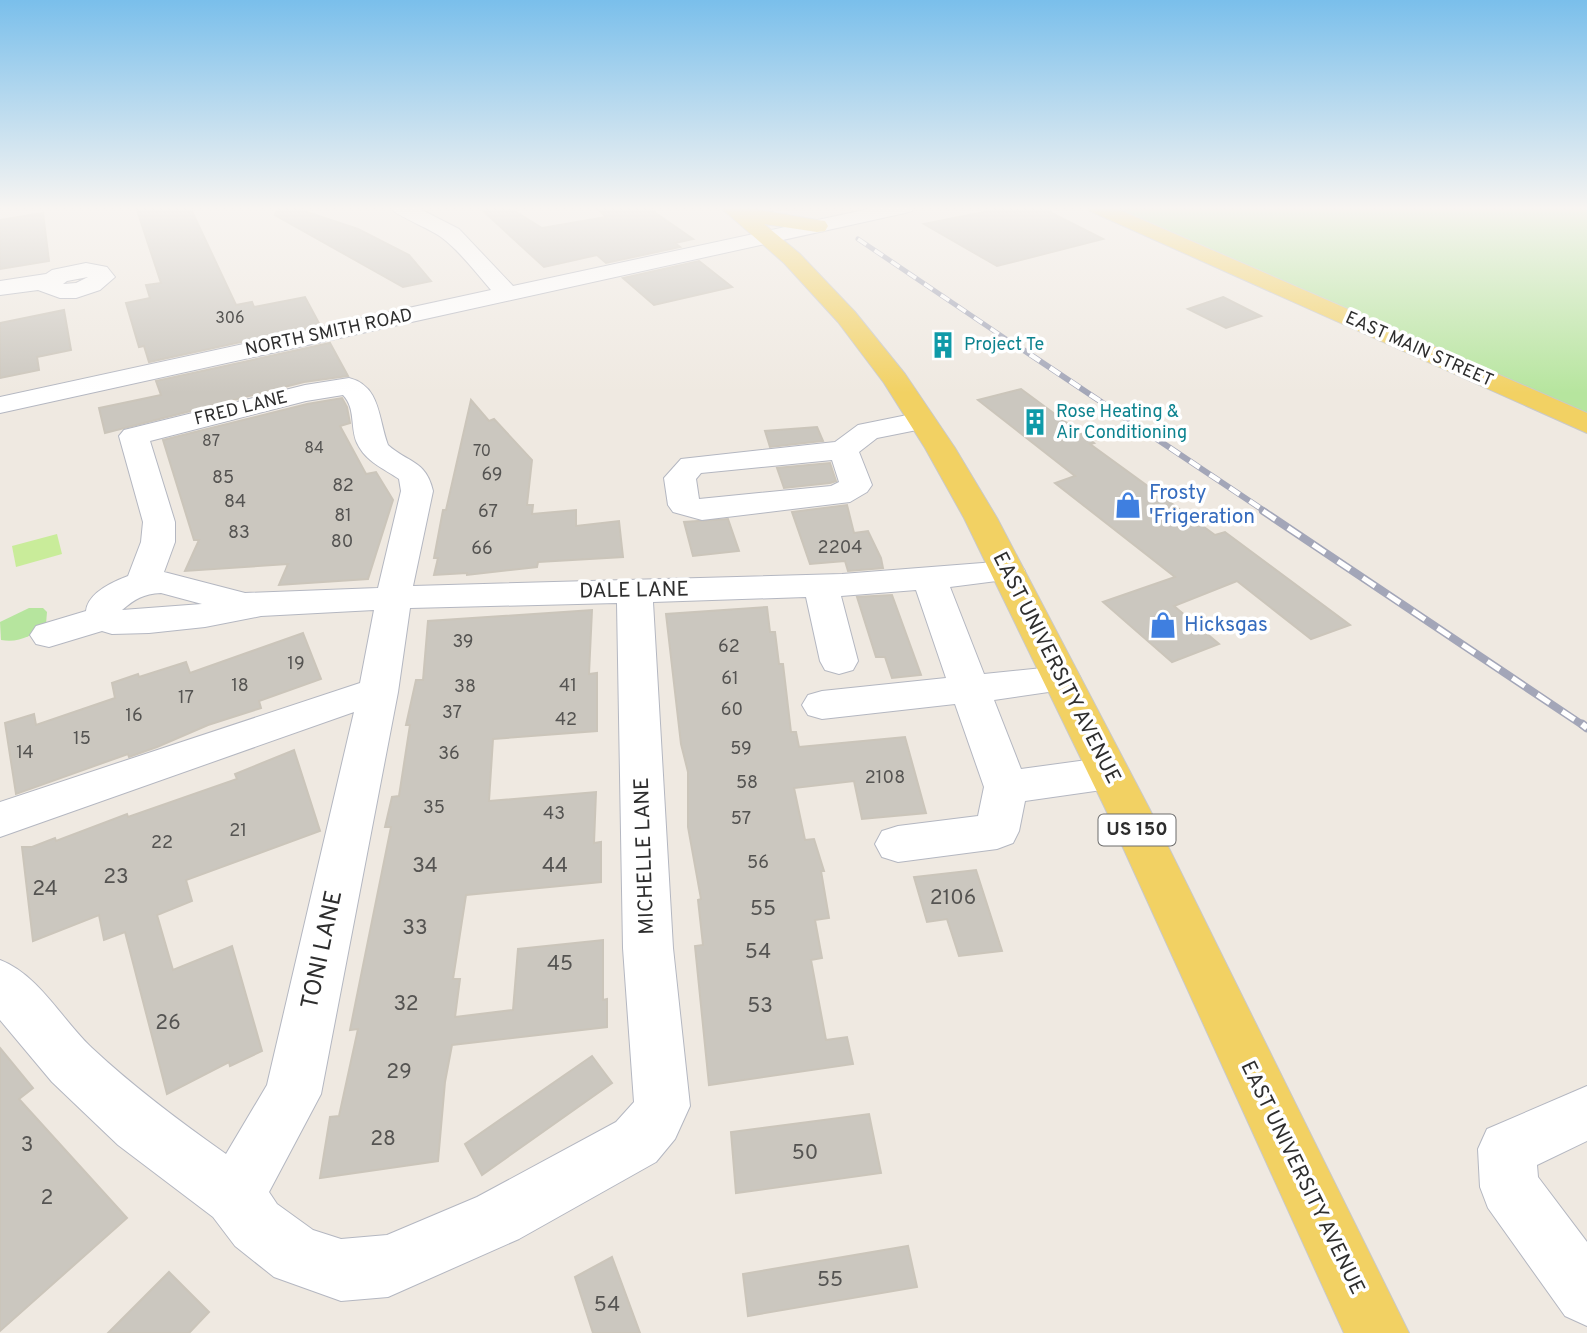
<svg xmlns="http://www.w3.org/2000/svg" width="1587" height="1333" font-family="Overpass,sans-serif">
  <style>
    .green { fill: #b6e59e }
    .pitch { fill: #c9ec9a }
    .building { fill: #cbc7bf; stroke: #cbc5ba; stroke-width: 2 }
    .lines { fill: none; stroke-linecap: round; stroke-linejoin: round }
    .minor-casing { stroke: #b4b7c1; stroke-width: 2 }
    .major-casing { stroke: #c9c9c9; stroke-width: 2 }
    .minor { fill: #fff; fill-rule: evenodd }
    .major { fill: #f2d163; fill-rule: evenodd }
    .rail-far3-casing { stroke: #a3a6b8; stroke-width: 5 }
    .rail-far2-casing { stroke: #a3a6b8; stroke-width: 6 }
    .rail-far1-casing { stroke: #a3a6b8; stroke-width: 8 }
    .rail-casing { stroke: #a3a6b8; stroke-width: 9 }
    .rail-far3 { stroke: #fff; stroke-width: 3.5; stroke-dasharray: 10; stroke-linecap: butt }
    .rail-far2 { stroke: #fff; stroke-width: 4.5; stroke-dasharray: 12; stroke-linecap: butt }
    .rail-far1 { stroke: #fff; stroke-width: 5; stroke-dasharray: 15; stroke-linecap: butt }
    .rail { stroke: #fff; stroke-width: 6; stroke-dasharray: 18; stroke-linecap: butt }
    .labels { text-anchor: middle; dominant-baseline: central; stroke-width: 7; stroke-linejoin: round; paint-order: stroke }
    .far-number-label { font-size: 16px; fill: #555452 }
    .far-street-label { font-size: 18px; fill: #2e2e2e; stroke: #fff }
    .far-culture-label { font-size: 18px; fill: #0d838f; stroke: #fff; text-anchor: start }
    .number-label { font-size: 18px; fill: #555452 }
    .shield { fill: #fff; stroke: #6d6d6d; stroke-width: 2 }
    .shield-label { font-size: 19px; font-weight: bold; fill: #2e2e2e }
    .shop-label { font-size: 21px; fill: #366cbe; stroke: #fff; text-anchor: start }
    .street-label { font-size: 21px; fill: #2e2e2e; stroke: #fff }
    .near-number-label { font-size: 21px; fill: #555452 }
    .near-street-label { font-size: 24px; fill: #2e2e2e; stroke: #fff }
  </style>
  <rect width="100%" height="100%" fill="#efe9e1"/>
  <g class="green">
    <path d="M1103,207H1587V423Z"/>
    <path d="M29,608H43L47,612L46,624C32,636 19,643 1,640L0,622Z"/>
  </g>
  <path class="pitch" d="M57,534L62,554L16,567L12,546Z"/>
  <g class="building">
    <path d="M136,207H190L236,305L252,302L254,307L305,297L320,325L149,362L144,346L139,347L126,303L150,298L146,285L161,283Z"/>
    <path d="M279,207H292L358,229L409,255L431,281L403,287L275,215Z"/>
    <path d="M479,207H508L542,228L606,217L596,207H647L693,239L675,243L680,247L606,263L597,255L544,267Z"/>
    <path d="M1009,207H1040L1103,239L997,266L924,224Z"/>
    <path d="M43,213L49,261L0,269V220Z"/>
    <path d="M699,261L732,287L654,305L623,278Z"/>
    <path d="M1223,297L1261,316L1226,328L1188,309Z"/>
    <path d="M64,310L71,350L37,357L39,370L0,378V323Z"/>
    <path d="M330,343L348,376L304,382L105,433L99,408L161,395L156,381Z"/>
    <path d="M1021,389L1094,443L1090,444L1215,535L1225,532L1350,625L1311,639L1237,581L1174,606L1219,644L1172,662L1103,602L1175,577L1055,483L1075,476L978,400Z"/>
    <path d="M342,398L347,407L350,423L340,426L366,474L376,472L393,500L368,579L279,585L288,564L185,571L199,540H194L163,440L307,404Z"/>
    <path d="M471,400L489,421L494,419L532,460L527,505H533L532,514L576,510V526L619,521L623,557L538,562L537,567L467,575V573L434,575L438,558H434L443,510H446Z"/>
    <path d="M817,427L823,441L770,447L765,431Z"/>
    <path d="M830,463L836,481L830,483L784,488L777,468Z"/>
    <path d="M847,505L854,533L868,531L881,558L883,568L848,571L845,561L810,564L792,512Z"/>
    <path d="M728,519L739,551L693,556L684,522Z"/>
    <path d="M892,595L921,675L892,678L885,657H876L857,597Z"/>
    <path d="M767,607L770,632H775L779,664H783L791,732H796L799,747L905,737L926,813L862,819L854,781L794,788L805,840L814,839L824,871H821L829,918L815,920L822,958L811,960L826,1040L847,1037L853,1064L709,1085L695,946L703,945L698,900L701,899L688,827V772L681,744L666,614Z"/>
    <path d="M592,610L589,674L597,673V731L493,739L489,801L596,792L594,843L601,842V882L466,895L453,979H460L455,1017L513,1010L518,949L603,940V1000L607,999V1027L452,1045L445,1082L438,1161L320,1178L330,1117L339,1116L358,1029L350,1030L391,827H385L392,797L399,796L410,725H406L416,680H423L428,621Z"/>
    <path d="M303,633L321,679L259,701L261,708L208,725L157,747L129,757L128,754L16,794L5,723L34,714L36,725L115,698L112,683L138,674L139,677L186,662L190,673Z"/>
    <path d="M294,750L320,831L186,880L192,901L157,915L173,970L232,946L262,1051L230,1066L229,1062L167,1094L125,932L104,940L99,915L33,941L22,847H32L55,838L56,841L127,814L128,817L237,779L235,774Z"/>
    <path d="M976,870L1002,951L959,956L947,919L927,922L914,877Z"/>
    <path d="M0,1048L33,1088L19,1099L127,1218L0,1331Z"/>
    <path d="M592,1056L612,1083L482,1175L465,1144Z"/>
    <path d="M869,1114L881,1173L736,1193L731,1132Z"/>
    <path d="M908,1246L917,1287L748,1316L743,1274Z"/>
    <path d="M612,1257L640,1333H593L575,1277Z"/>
    <path d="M169,1272L209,1312L189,1333H108Z"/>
  </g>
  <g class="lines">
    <defs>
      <g id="minor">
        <path d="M389,207H416L459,229L513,286L878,207H915L912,211L905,213L0,413V397L491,290C476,273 460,251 441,237C429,228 396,216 389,207Z"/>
        <path d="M86,263L107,267L115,277L100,290L76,298H60L38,290L0,295V281L46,274L52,270ZM88,277L76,283L63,284L67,281Z"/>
        <path d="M349,378C381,386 378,419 388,445C408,463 426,460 433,491L413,586L842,574L1008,561L1020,564L1025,571L1020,578L950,587L984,674L1062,666L1076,670L1081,679L1076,688L994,700L1021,769L1109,757L1124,762L1130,773L1124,784L1109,789L1025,801L1019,831L1013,843L997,849L898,862L882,857L875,844L882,831L898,826L978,816L984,787L955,704L822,719L808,715L802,705L808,695L822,691L946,678L916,590L841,596L858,661L853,670L839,674L825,670L820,661L806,597L653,602L673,948L690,1106L675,1139L656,1162L519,1239L388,1297L341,1301L274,1277L235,1246L213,1217L118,1145L52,1082L0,1020V960C39,975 62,1020 92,1048C134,1087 179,1121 226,1154L267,1085L354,712L0,837V802L360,683L374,610L261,616L205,627L149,633L112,634L102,631L49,647L36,644L30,635L36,626L86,611C88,593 112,582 128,576L141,542L143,522L119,436L124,430L305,385ZM343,395C356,408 350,428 357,443C366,462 383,468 399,479L401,491L378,588L245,593L164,572L175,542V522L150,441L306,401ZM161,593L202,604L122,610C135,599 143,594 161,593ZM617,603L623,948L634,1102L616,1122L477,1197L387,1235L341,1239L313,1230L277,1204L269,1192L321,1094L398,692L410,608Z"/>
        <path d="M922,412L932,415L936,421L932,427L877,438L859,452L872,485L867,492L850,502L702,520L673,512L668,505L664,478L681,459L835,442L858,425ZM832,460L839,482L831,486L699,499L696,479L701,473Z"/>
        <path d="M1587,1086V1141L1537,1165L1538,1177L1587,1242V1326L1565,1316L1488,1208L1480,1187L1478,1149L1487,1129Z"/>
      </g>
      <g id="major">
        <path d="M720,207H742L817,220L825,221L828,226L825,231L817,232L764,224L800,254L855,312L905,374L955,448L997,518L1149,808L1409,1333H1344L1105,808L964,518L925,448L884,383L838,322L784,263Z"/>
        <path d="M1087,207H1113L1587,413V433L1090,211Z"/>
      </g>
    </defs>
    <use href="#minor" class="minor-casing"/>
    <use href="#major" class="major-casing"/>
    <use href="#minor" class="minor"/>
    <use href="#major" class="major"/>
    <defs>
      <path id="rail-far3" d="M858,239L1012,343"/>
      <path id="rail-far2" d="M1010,341L1266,512"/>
      <path id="rail-far1" d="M1263,511L1584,726"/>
      <path id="rail" d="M1582,724L1587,728"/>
    </defs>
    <use href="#rail-far3" class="rail-far3-casing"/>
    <use href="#rail-far2" class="rail-far2-casing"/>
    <use href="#rail-far1" class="rail-far1-casing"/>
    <use href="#rail" class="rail-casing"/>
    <use href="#rail-far3" class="rail-far3"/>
    <use href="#rail-far2" class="rail-far2"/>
    <use href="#rail-far1" class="rail-far1"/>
    <use href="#rail" class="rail"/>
  </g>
  <linearGradient id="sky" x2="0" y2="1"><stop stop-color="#7abfeb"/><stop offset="0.53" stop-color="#f8f5f2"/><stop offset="1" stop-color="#f8f5f2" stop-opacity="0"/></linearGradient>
  <rect width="1587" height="393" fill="url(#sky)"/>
  <defs>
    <symbol id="building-bare" viewBox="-9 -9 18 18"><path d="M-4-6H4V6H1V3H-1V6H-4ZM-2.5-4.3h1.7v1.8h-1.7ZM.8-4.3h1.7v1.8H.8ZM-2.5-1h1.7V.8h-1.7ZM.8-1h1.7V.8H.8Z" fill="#0f9aa8" stroke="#fff" stroke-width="2.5" paint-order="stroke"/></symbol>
    <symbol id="shop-bare" viewBox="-9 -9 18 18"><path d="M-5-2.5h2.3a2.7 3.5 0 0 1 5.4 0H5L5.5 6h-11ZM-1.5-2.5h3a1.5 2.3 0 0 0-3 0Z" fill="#3f7fe0" stroke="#fff" stroke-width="2.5" paint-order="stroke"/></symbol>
  </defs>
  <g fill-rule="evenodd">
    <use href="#building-bare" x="924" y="326" width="38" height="38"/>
    <use href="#building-bare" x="1016" y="403" width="38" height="38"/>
    <use href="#shop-bare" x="1109" y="486" width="38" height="38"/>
    <use href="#shop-bare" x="1144" y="606" width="38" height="38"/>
  </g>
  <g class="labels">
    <g class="far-number-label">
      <text x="230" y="319">306</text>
      <text x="211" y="442">87</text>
      <text x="314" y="449">84</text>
      <text x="482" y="452">70</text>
    </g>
    <g class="far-street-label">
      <text transform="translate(329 333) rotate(-12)">NORTH SMITH ROAD</text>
      <text transform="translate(1419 350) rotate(24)">EAST MAIN STREET</text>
      <text transform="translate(241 409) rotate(-14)">FRED LANE</text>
    </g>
    <g class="far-culture-label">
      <text x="964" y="345">Project Te</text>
      <text x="1056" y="412">Rose Heating &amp;<tspan x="1056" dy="21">Air Conditioning</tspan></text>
    </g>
    <g class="number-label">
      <text x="492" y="475">69</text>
      <text x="223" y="478">85</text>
      <text x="343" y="486">82</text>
      <text x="235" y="502">84</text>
      <text x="488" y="512">67</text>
      <text x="343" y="516">81</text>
      <text x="239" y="533">83</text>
      <text x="342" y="542">80</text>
      <text x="840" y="548">2204</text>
      <text x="482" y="549">66</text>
      <text x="463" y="642">39</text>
      <text x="729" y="647">62</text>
      <text x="296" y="664">19</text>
      <text x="730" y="679">61</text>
      <text x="240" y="686">18</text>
      <text x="568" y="686">41</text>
      <text x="465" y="687">38</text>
      <text x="186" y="698">17</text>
      <text x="732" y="710">60</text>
      <text x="452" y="713">37</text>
      <text x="134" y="716">16</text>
      <text x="566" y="720">42</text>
      <text x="82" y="739">15</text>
      <text x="741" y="749">59</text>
      <text x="25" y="753">14</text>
      <text x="449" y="754">36</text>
      <text x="885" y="778">2108</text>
      <text x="747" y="783">58</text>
      <text x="434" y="808">35</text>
      <text x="554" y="814">43</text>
      <text x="741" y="819">57</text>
      <text x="238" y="831">21</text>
      <text x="162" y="843">22</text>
      <text x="758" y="863">56</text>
    </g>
    <rect class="shield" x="1098.5" y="814.5" width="77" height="31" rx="5"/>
    <g class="shield-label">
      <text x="1137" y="830">US 150</text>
    </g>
    <g class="shop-label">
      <text x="1149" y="493">Frosty<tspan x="1149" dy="24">'Frigeration</tspan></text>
      <text x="1184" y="625">Hicksgas</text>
    </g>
    <g class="street-label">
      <text transform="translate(634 591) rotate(-1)">DALE LANE</text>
      <text transform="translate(1056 668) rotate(63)">EAST UNIVERSITY AVENUE</text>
      <text transform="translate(645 856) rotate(-92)">MICHELLE LANE</text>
      <text transform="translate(1302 1178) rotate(64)">EAST UNIVERSITY AVENUE</text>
    </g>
    <g class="near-number-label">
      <text x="425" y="866">34</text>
      <text x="555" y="866">44</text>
      <text x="116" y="877">23</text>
      <text x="45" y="889">24</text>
      <text x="953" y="898">2106</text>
      <text x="763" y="909">55</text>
      <text x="415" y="928">33</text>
      <text x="758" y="952">54</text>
      <text x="560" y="964">45</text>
      <text x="406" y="1004">32</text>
      <text x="760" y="1006">53</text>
      <text x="168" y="1023">26</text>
      <text x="399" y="1072">29</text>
      <text x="383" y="1139">28</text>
      <text x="27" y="1145">3</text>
      <text x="805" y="1153">50</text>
      <text x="47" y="1198">2</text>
      <text x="830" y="1280">55</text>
      <text x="607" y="1305">54</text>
    </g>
    <g class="near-street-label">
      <text transform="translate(323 950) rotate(-78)">TONI LANE</text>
    </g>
  </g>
</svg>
